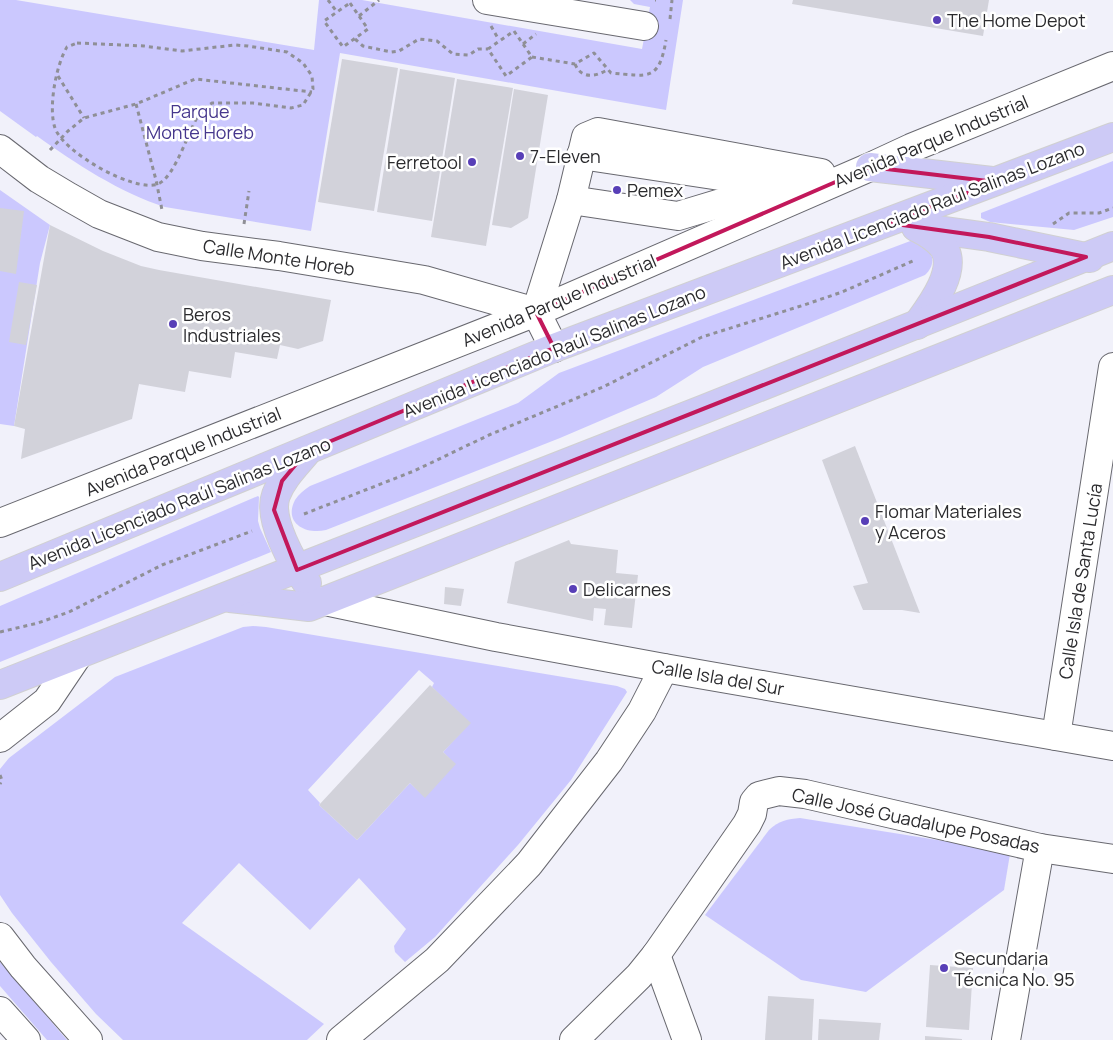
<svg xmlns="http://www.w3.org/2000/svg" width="1113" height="1040" font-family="Manrope,sans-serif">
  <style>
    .green { fill: #cbc8fe; fill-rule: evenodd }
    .building { fill: #d2d2da }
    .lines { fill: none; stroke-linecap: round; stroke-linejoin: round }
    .minor-casing { stroke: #68686f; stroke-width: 30 }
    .major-casing { stroke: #d0d0d1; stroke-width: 30 }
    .path { stroke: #8f8f96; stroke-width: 3; stroke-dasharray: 4 4; stroke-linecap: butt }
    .minor { stroke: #fff; stroke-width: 28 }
    .major { stroke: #cdcaf6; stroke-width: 28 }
    .marked { fill: none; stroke: #c2185b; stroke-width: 4; stroke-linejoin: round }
    .poi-dot { fill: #583fb7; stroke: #fff; stroke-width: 2 }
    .labels { text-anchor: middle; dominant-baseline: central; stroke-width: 5; stroke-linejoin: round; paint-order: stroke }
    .poi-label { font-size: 18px; fill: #2b2b2e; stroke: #fff; text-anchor: start }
    .park-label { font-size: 18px; fill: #46378d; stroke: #fff }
    .street-label { font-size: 18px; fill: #2b2b2e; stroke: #fff }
  </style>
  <rect width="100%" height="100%" fill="#f1f1fa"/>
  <g class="green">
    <path d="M0,0H16L314,50L319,0H362L642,49L650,7L634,4L630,0H683L666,110L340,53L311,231L165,207C122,194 73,162 37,136L36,137L0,111Z"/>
    <path d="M1113,161V217L1074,230L990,222L981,218V213Z"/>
    <path d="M0,190L50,225L40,263L14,426L0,424Z"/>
    <path d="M913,240C930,245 940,261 925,275L703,367L656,397L560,438L326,530C306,535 283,523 295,500C299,494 304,490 310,486L518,403L559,373Z"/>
    <path d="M258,496L259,497L258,521L260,528L271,552L0,662V606Z"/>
    <path d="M253,626L266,627L617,686L625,689L627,692L571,780L518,845L435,937L405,962L395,952L394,946L406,929L359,878L310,930L239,863L182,923L324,1024L307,1040H123L96,1014L51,962L12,913L0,895V769L9,758L115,677L243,627ZM419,670L434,683L432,687L470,723L443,752L455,764L425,797L410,783L357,840L319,805L320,803L308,790Z"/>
    <path d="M800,818L975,846L1010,854L1004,890L866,992L801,980L705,915L769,830C778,821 788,819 800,818Z"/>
    <path d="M0,962L67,1040H47L0,986Z"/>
  </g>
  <g class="building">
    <path d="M793,0H989L983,36L792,4Z"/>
    <path d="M342,59L398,68L374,211L318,202Z"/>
    <path d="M400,69L455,78L432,221L377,212Z"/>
    <path d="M457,79L513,88L486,246L431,237Z"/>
    <path d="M514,89L548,95L528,218L511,228L492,225Z"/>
    <path d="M0,208L24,211L16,274L0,271Z"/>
    <path d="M50,225L103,251L141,266L159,270L331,300L323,341L298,349L280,345L277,359L235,352L231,378L189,371L185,392L139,384L132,419L21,459L25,429L14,426Z"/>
    <path d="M19,282L37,285L26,345L9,342Z"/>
    <path d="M855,446L920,613L902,610H863L853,586L868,583L822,460Z"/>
    <path d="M569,540L571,544L618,550L616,573L638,575L632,628L604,625L606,609L594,608L593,621L507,603L515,562Z"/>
    <path d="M445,587L464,589L461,606L444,604Z"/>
    <path d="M430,685L471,723L443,752L456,764L425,798L410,783L357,840L319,805Z"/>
    <path d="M930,965L973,968L969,1030L926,1027Z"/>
    <path d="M768,996L814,999L812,1040H765Z"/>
    <path d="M819,1019L881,1023L879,1040H818Z"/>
    <path d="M925,1036L962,1039V1040H925Z"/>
  </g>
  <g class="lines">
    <defs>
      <g id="minor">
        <path d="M487,0L644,26"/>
        <path d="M0,149L39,179L69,197L99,214L158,237L202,246L279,256L424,280L536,312L554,348"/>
        <path d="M581,155L774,184"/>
        <path d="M571,200L678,216L817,174"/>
        <path d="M536,312L571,200L586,137L598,132L821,173"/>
        <path d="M0,523L536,312L870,167L911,148L1113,66"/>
        <path d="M325,601L496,637L664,668L1113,746"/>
        <path d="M1056,736L1113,367"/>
        <path d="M0,738L47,701L78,655"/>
        <path d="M0,937L23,967L88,1040"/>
        <path d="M656,955L687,1040"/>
        <path d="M0,1011L26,1040"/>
        <path d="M341,1040L437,960L529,864L609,761L642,711L664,668"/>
        <path d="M574,1040L639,976L656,955L747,824L752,814L754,802L759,796L779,791L805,794L1040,848L1113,859"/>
        <path d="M1006,1040L1040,848"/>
      </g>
      <g id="major">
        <path d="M870,167L992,181"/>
        <path d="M916,227L989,237L1090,258"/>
        <path d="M916,227C926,232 937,238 944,248C958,271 930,307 917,325"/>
        <path d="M305,454C294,467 282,479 276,495C267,519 293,564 307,583"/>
        <path d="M0,577L554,348L1113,137"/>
        <path d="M230,598L309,607L1113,290"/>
        <path d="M0,685C372,540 743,395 1113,246"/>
      </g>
    </defs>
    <use href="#minor" class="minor-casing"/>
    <use href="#major" class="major-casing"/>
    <g class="path">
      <path d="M328,0L337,12"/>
      <path d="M655,0H656"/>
      <path d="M350,3L368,29L343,47L324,21Z"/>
      <path d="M359,16L379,0"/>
      <path d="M670,19L672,0"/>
      <path d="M491,26L499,40"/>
      <path d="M514,31L532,57L506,76L488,49Z"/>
      <path d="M355,39L363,46L391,52L399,51L419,39L437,41L453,54L469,55L478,49H488"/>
      <path d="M77,43L144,46L182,51L235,45L248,46L287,52L303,63L312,76L313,89L303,105L291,108L253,103H212C206,107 201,110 198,116C188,132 175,177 158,184C134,193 63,152 55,128C48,108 56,65 67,47Z"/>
      <path d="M523,44L536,34"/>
      <path d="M532,57L575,64L594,53L611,73C648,76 659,82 666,40"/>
      <path d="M575,64C581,79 595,77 607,70"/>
      <path d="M58,76L84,118"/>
      <path d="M136,104L156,180L162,210"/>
      <path d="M50,150L68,131L84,118L136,104L195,79L312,92"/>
      <path d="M244,224L249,191"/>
      <path d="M1053,224L1069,213H1099L1113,208"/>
      <path d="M304,514L414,471L489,435L603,387L702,337L804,305L842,292L915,260"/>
      <path d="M0,632L38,623L69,612L162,565L252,531"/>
      <path d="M0,775L2,780L0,784"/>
    </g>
    <use href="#minor" class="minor"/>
    <use href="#major" class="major"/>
  </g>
  <path class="marked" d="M870,167L996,182L888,223L989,237L1086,257L297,570L274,510L282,481L307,451L554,348L536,312Z"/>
  <g class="poi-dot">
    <circle cx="937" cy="20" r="5"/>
    <circle cx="520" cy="156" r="5"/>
    <circle cx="472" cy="162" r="5"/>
    <circle cx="617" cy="190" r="5"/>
    <circle cx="173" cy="324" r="5"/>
    <circle cx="865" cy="521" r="5"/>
    <circle cx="573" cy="589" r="5"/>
    <circle cx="944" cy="968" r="5"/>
  </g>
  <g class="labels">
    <g class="poi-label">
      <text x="947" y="20">The Home Depot</text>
      <text x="530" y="156">7-Eleven</text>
      <text x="462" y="162" text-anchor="end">Ferretool</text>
      <text x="627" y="190">Pemex</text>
      <text x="183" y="314">Beros<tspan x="183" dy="21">Industriales</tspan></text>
      <text x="875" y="511">Flomar Materiales<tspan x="875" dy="21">y Aceros</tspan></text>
      <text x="583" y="589">Delicarnes</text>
      <text x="954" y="958">Secundaria<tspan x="954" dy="21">Técnica No. 95</tspan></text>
    </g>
    <g class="park-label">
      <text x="200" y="111">Parque<tspan x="200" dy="21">Monte Horeb</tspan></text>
    </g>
    <g class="street-label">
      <text transform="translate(931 141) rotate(-23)">Avenida Parque Industrial</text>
      <text transform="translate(932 205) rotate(-21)">Avenida Licenciado Raúl Salinas Lozano</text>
      <text transform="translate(279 257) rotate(9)">Calle Monte Horeb</text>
      <text transform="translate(559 300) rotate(-23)">Avenida Parque Industrial</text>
      <text transform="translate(554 351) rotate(-22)">Avenida Licenciado Raúl Salinas Lozano</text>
      <text transform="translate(183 451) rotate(-22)">Avenida Parque Industrial</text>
      <text transform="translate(179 503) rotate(-22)">Avenida Licenciado Raúl Salinas Lozano</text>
      <text transform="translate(1080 581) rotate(-81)">Calle Isla de Santa Lucía</text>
      <text transform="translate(718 677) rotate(10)">Calle Isla del Sur</text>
      <text transform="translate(916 820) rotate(12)">Calle José Guadalupe Posadas</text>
    </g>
  </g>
</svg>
